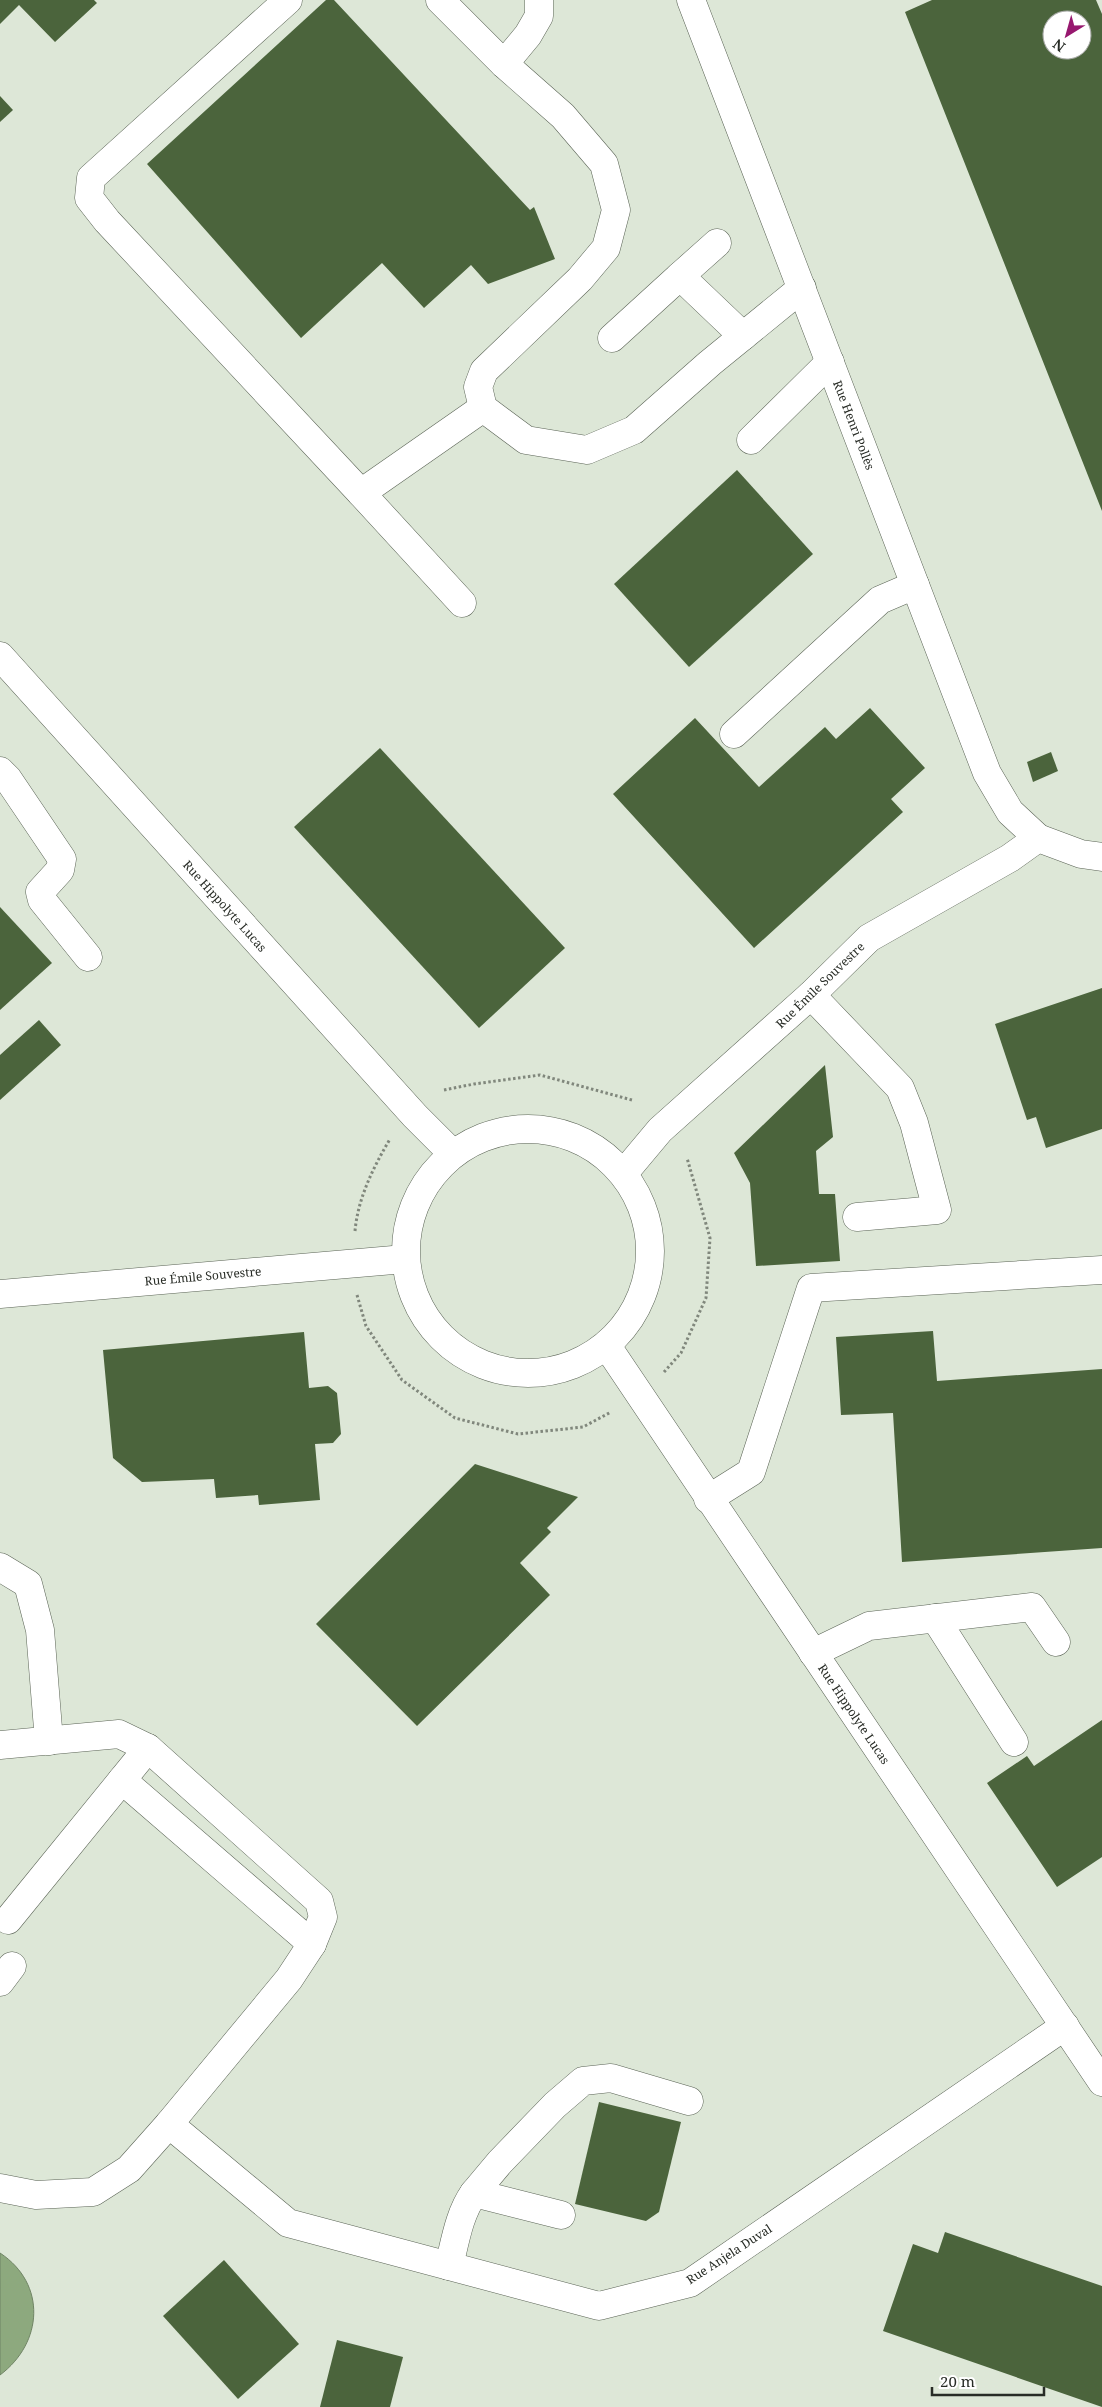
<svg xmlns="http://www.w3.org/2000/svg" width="1102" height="2407" font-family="'Noto Serif',serif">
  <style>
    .water { fill: #8da97e; stroke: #6f8464 }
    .building { fill: #4b643c; fill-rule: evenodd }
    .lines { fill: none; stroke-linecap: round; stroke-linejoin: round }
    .minor-casing { stroke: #5b6456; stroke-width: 29 }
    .path { stroke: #80877c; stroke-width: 3; stroke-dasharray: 2.5 2.5; stroke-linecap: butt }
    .minor { stroke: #fff; stroke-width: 28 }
    .labels { text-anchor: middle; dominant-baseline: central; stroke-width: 5; stroke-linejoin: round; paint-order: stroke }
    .street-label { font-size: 12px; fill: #282c26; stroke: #fff }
  </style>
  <rect width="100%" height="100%" fill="#dde7d7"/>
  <path class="water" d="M0,2253C47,2284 43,2343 0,2375Z"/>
  <g class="building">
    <path d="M0,0H94L97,3L55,42L19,5L0,24Z"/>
    <path d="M326,0H334L530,210L534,207L555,259L488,284L471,265L424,308L382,263L301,338L147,164Z"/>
    <path d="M932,0H1096L1102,14V511L905,12ZM1052,20H1082V50H1052Z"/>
    <path d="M0,96L13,110L0,122Z"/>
    <path d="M737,470L813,554L689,667L614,584Z"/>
    <path d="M870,708L925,768L891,799L903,812L754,948L613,794L695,718L759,787L825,727L836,739Z"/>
    <path d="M380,748L565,948L479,1028L294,827Z"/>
    <path d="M1051,752L1058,771L1033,782L1027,762Z"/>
    <path d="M0,907L52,963L0,1010Z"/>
    <path d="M1102,988V1129L1046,1148L1036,1117L1027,1120L995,1024Z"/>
    <path d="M39,1020L61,1045L0,1100V1055Z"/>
    <path d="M825,1065L833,1137L816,1151L819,1194H835L840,1261L756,1266L750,1183L734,1153Z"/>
    <path d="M933,1331L937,1381L1102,1369V1548L902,1562L893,1413L841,1415L836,1337Z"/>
    <path d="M304,1332L309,1388L328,1386L337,1393L341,1434L333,1443L315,1444L320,1500L259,1505L258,1495L216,1498L214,1479L142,1482L113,1458L103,1350Z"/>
    <path d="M475,1464L578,1497L547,1528L551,1532L520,1563L550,1595L417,1726L316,1624Z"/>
    <path d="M1102,1720V1857L1057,1887L987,1783L1027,1756L1034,1766Z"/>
    <path d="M599,2102L681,2122L659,2212L646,2221L575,2204Z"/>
    <path d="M945,2232L1102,2286V2407L883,2331L913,2244L938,2253Z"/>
    <path d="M224,2260L299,2344L238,2399L163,2316Z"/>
    <path d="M337,2340L403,2357L390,2407H320Z"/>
  </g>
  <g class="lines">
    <defs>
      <g id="minor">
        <path d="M288,0L91,178L89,198L107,221L361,493L483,408"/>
        <path d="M440,0L504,64L563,116L604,164L616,210L606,248L580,279L484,371L478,387L483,408L526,440L587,450L634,430L710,363L802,288"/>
        <path d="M691,0L987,773L1010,812L1038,838"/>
        <path d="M504,64L528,35L539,16V0"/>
        <path d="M680,276L717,243"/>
        <path d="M612,338L680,276L743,336"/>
        <path d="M751,440L830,362"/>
        <path d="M361,493L462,603"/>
        <path d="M0,656L415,1116L453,1154"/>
        <path d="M734,734L880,600L915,585"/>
        <path d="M0,771L8,779L62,859L60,870L40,892L42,900L88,957"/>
        <path d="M811,995L900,1088L914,1123L937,1210L857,1217"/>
        <circle cx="528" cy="1251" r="122"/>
        <path d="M624,1173L660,1130L811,995L869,938L1010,858L1038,838L1081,854L1102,857"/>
        <path d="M0,1294L405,1259"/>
        <path d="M607,1346L1102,2082"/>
        <path d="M708,1499L751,1472L811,1288L1102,1270"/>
        <path d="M0,1567L28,1584L40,1630L49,1741"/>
        <path d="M935,1618L1014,1742"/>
        <path d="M813,1653L869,1626L1032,1607L1056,1642"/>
        <path d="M0,1745L119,1734L148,1748L319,1901L323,1917L312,1944L289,1979L169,2124L288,2223L599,2306L690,2283L1065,2026"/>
        <path d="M122,1780L312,1944"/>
        <path d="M8,1920L148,1748"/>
        <path d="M0,1982L12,1966"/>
        <path d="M0,2188L36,2195L93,2192L129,2169L169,2124"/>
        <path d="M474,2193L500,2162L555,2105L583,2081L611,2078L689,2101"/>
        <path d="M449,2266C455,2242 459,2214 474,2193L561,2215"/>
      </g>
    </defs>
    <use href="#minor" class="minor-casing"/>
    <g class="path">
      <path d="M444,1090L474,1084L540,1075L632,1100"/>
      <path d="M355,1231C358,1198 373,1168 390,1139"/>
      <path d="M357,1295L366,1326L402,1380L455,1418L518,1434L583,1427L611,1412"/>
      <path d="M664,1372L681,1353L706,1298L710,1238L687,1158"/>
    </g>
    <use href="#minor" class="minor"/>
  </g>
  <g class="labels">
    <g class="street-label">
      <text transform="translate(854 425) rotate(69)">Rue Henri Pollès</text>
      <text transform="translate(225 906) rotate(48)">Rue Hippolyte Lucas</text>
      <text transform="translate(820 985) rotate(-44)">Rue Émile Souvestre</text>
      <text transform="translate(203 1276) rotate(-5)">Rue Émile Souvestre</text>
      <text transform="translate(854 1714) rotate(56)">Rue Hippolyte Lucas</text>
      <text transform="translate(729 2254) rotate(-33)">Rue Anjela Duval</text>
    </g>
  </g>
  <g transform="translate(1067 35) rotate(217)"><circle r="24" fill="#ffffff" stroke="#a9aba8"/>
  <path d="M0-4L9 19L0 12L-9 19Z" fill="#97186f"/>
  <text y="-8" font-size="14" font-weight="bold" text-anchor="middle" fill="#282c26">N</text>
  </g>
  <path d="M932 2387v8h112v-8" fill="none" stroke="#282c26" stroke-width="2.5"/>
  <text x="940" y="2387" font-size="15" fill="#282c26" stroke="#ffffff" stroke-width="4" paint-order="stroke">20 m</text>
</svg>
